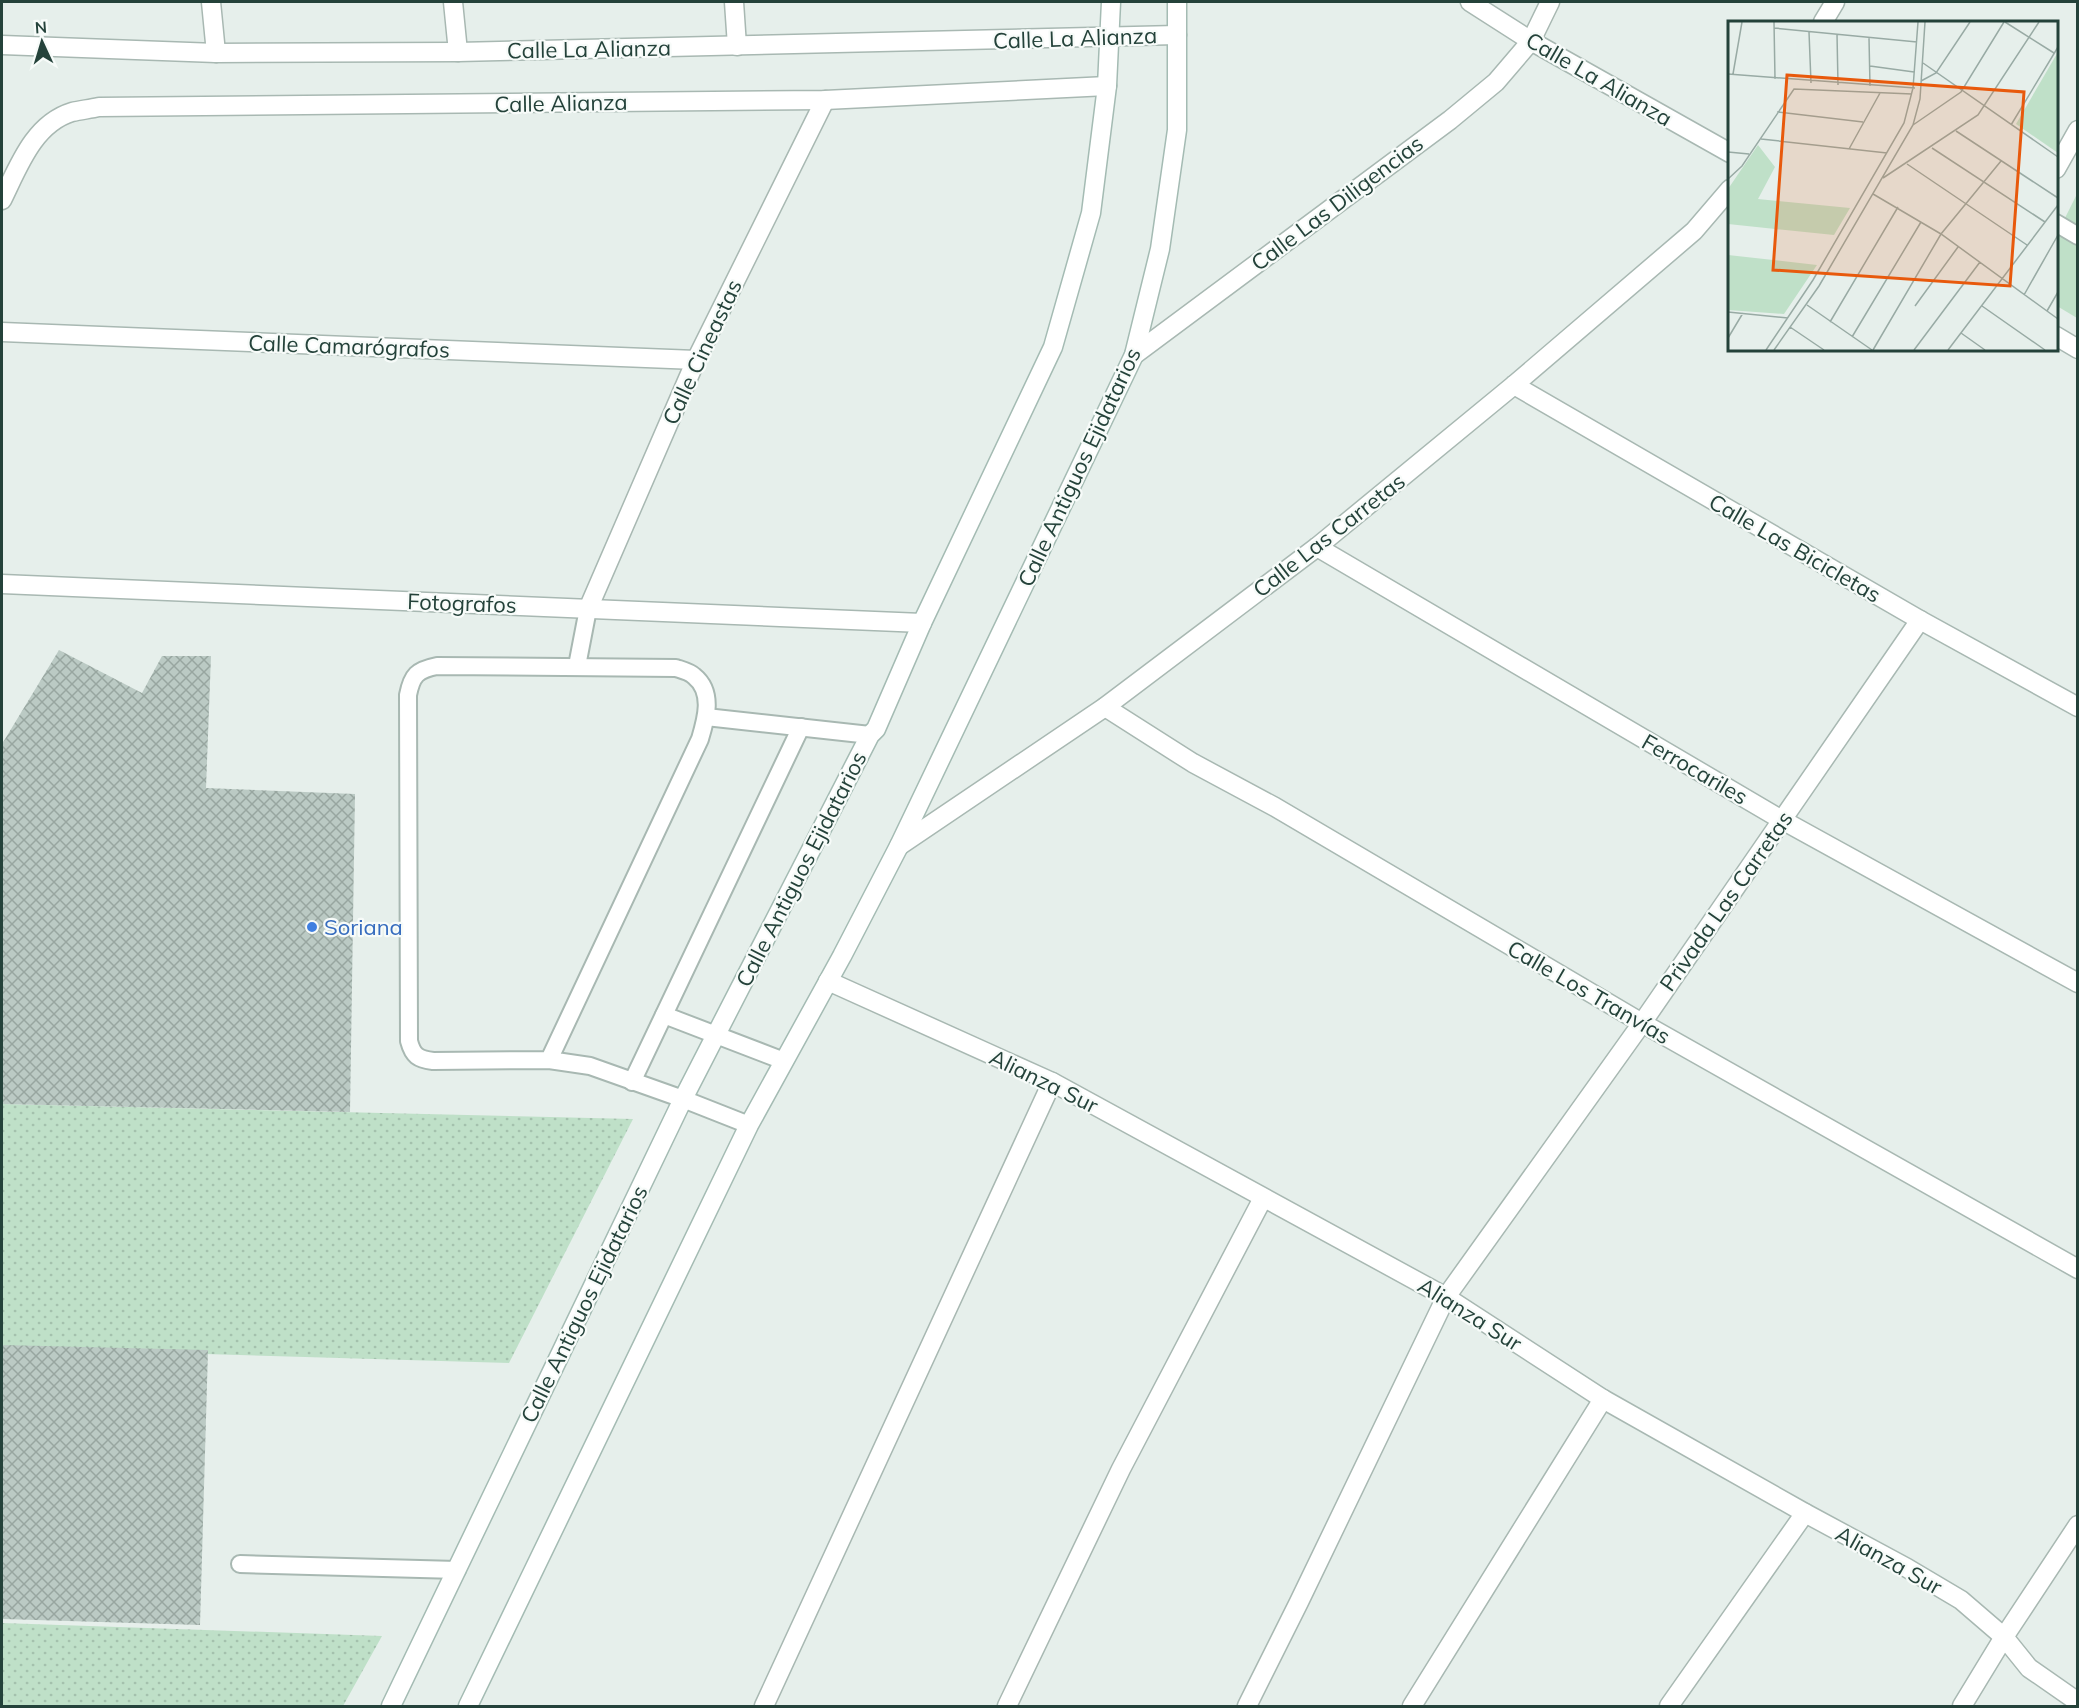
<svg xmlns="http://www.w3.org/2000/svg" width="2079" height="1708" font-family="Mulish,sans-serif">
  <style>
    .grass { fill: url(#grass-dots) }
    .garden { fill: #bfe0c8 }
    .building { fill: url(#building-cross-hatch) }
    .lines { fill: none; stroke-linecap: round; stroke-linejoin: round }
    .lane-casing { stroke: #a8b8b2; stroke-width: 20 }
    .street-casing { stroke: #a8b8b2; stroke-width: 21 }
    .secondary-casing { stroke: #a4bbb3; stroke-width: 21 }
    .lane { stroke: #fff; stroke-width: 16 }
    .street { stroke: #fff; stroke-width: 18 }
    .secondary { stroke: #fff; stroke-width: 18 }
    .shop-dot { fill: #3f7fe0; stroke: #f7fbf9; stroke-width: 2 }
    .labels { text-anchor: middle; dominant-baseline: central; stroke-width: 4.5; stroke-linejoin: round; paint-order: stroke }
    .street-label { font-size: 22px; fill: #24423a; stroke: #f7fbf9 }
    .shop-label { font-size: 22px; fill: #366cbe; stroke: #f7fbf9; text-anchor: start }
    .inset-road { fill: none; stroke: #98aaa4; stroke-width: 1.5 }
    .view { fill: #e8590c; fill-opacity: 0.15; stroke: #e8590c; stroke-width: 3 }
    .inset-edge { fill: none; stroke: #24423a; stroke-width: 3 }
  </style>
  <defs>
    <pattern id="grass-dots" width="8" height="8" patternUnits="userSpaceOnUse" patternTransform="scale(1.5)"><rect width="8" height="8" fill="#bfe0c8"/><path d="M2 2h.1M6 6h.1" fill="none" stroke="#a4c1ad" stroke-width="1.8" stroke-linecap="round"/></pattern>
    <pattern id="building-cross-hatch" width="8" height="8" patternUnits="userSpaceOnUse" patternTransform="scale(1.5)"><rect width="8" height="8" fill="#bbcac4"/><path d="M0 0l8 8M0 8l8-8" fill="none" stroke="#98a6a0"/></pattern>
  </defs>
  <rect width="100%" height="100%" fill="#e6efeb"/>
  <g class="grass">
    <path d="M2,1104L633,1119L509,1363L2,1348Z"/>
    <path d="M2,1623L382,1636L343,1706H2Z"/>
  </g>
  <path class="garden" d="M2077,194V318L2057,306L2056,236Z"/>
  <g class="building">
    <path d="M59,650L142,693L162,656H211L206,788L355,794L350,1112L2,1104V744Z"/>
    <path d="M2,1345L208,1350L200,1625L2,1619Z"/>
  </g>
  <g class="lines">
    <defs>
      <g id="lane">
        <path d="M2056,223L2078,236"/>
        <path d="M577,666L588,609"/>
        <path d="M706,717L870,735"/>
        <path d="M664,1015L784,1061"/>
        <path d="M549,1060L700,739C706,719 714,692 694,676C690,672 682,670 676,668L437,666C417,670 412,675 408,695L409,1041C413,1056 418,1059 433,1061L549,1060L590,1066L683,1099L749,1125"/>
        <path d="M632,1082L801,727"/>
        <path d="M240,1564L457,1570"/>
      </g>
      <g id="street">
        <path d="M211,2L216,53"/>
        <path d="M453,2L458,52"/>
        <path d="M734,2L737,46"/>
        <path d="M1470,2L1531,41L1730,153"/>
        <path d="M1823,22L1835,2"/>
        <path d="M2,45L216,53L458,52L1177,35"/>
        <path d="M2056,169L2078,130"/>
        <path d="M2,200C18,168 33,124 72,112C81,110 90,109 99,107L825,100L1107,86"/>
        <path d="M2,332L696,360"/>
        <path d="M2056,336L2078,349"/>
        <path d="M1134,355L1450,120L1496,82L1531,41L1550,2"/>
        <path d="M1514,385L1920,620L2078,707"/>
        <path d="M1317,547L1782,820L2078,983"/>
        <path d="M2,584L922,623"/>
        <path d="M588,609L696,360L825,100"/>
        <path d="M1105,707L1193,763L1275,807L1642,1023L2078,1269"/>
        <path d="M899,846L1105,707L1317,547L1514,385L1694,231L1730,189"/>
        <path d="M828,981L1052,1082L1446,1297L1603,1399L1805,1513L1907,1568L1961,1600L2004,1637L2029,1668L2078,1702"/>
        <path d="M764,1706L1052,1082"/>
        <path d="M1007,1706L1121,1469L1263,1198"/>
        <path d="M1247,1706L1299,1602L1446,1297L1642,1023L1920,620"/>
        <path d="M1412,1706L1603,1399"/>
        <path d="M1669,1706L1805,1513"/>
        <path d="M1962,1706L2004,1637L2078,1525"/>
      </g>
      <g id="secondary">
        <path d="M391,1706L683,1099L870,735L876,729L922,623L1053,347L1091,213L1107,86L1111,2"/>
        <path d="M468,1706L749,1125L842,956L899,846L1134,355L1160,249L1177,130V2"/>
      </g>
    </defs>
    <use href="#lane" class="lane-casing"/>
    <use href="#street" class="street-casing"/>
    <use href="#secondary" class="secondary-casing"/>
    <use href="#lane" class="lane"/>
    <use href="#street" class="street"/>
    <use href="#secondary" class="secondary"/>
  </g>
  <circle class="shop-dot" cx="312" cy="927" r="6"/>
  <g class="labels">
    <g class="street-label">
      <text transform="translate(1075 38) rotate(-2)">Calle La Alianza</text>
      <text transform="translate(589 49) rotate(-1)">Calle La Alianza</text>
      <text transform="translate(1599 79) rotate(30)">Calle La Alianza</text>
      <text transform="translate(561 103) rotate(-1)">Calle Alianza</text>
      <text transform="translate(1337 203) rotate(-37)">Calle Las Diligencias</text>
      <text transform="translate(349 346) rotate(2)">Calle Camarógrafos</text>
      <text transform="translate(702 352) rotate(-65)">Calle Cineastas</text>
      <text transform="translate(1079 467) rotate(-65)">Calle Antiguos Ejidatarios</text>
      <text transform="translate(1329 535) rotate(-38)">Calle Las Carretas</text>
      <text transform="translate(1795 548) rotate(30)">Calle Las Bicicletas</text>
      <text transform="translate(462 603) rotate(2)">Fotografos</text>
      <text transform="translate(1695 769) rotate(30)">Ferrocariles</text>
      <text transform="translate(801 869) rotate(-63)">Calle Antiguos Ejidatarios</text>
      <text transform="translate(1726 901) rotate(-55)">Privada Las Carretas</text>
      <text transform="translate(1589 992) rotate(30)">Calle Los Tranvías</text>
      <text transform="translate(1044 1081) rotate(26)">Alianza Sur</text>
      <text transform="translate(584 1304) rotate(-64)">Calle Antiguos Ejidatarios</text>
      <text transform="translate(1470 1314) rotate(32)">Alianza Sur</text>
      <text transform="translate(1889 1560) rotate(29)">Alianza Sur</text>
    </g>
    <g class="shop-label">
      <text x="324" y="927">Soriana</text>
    </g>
  </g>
  <g transform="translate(1728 21)">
    <rect width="330" height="330" fill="#e6efeb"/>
    <path d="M30,124L47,146L30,178L122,187L106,214L0,203V168ZM0,234L89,244L56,293L0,289Z" fill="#bfe0c8"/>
    <path d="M330,31V132L288,103Z" fill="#bfe0c8"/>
    <path class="inset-road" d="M46,1L47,58M277,1L326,32M46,7L189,21M81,11L83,62M109,13L110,64M141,17L142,65M195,42L330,136M142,45L186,51M0,53L187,67M5,53L14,1M193,60L208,52L242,1M49,91L135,101M185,104L233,71L276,1M283,104L330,26M228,110L330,177M33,118L159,132M204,127L317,201M121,128L152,72M0,131L21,133M179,143L299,224M155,157L250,94L311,1M0,158L14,145L66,68L184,73M145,173L213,213L330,298M296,274L330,214M79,284L144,329M187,285L230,226M254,285L317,329M319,290L330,271M0,291L60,297M102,301L170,186M62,306L96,329M233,312L257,329M124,316L193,201M0,317L15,292M38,329L85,259L176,102L185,67L190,1M46,329L91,265L185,104L192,78L197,1M145,329L213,213L273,140M186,329L252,241M220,329L330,184"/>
    <path class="view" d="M59,54L296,71L282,265L45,249Z"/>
    <rect width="330" height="330" class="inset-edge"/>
  </g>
  <rect width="2079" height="1708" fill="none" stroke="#24423a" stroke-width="6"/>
  <g transform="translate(42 42) rotate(356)" stroke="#f7fbf9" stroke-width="4.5" paint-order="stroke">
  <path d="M0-4.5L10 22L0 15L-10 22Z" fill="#24423a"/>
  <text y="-9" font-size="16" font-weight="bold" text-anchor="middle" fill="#24423a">N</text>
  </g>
</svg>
